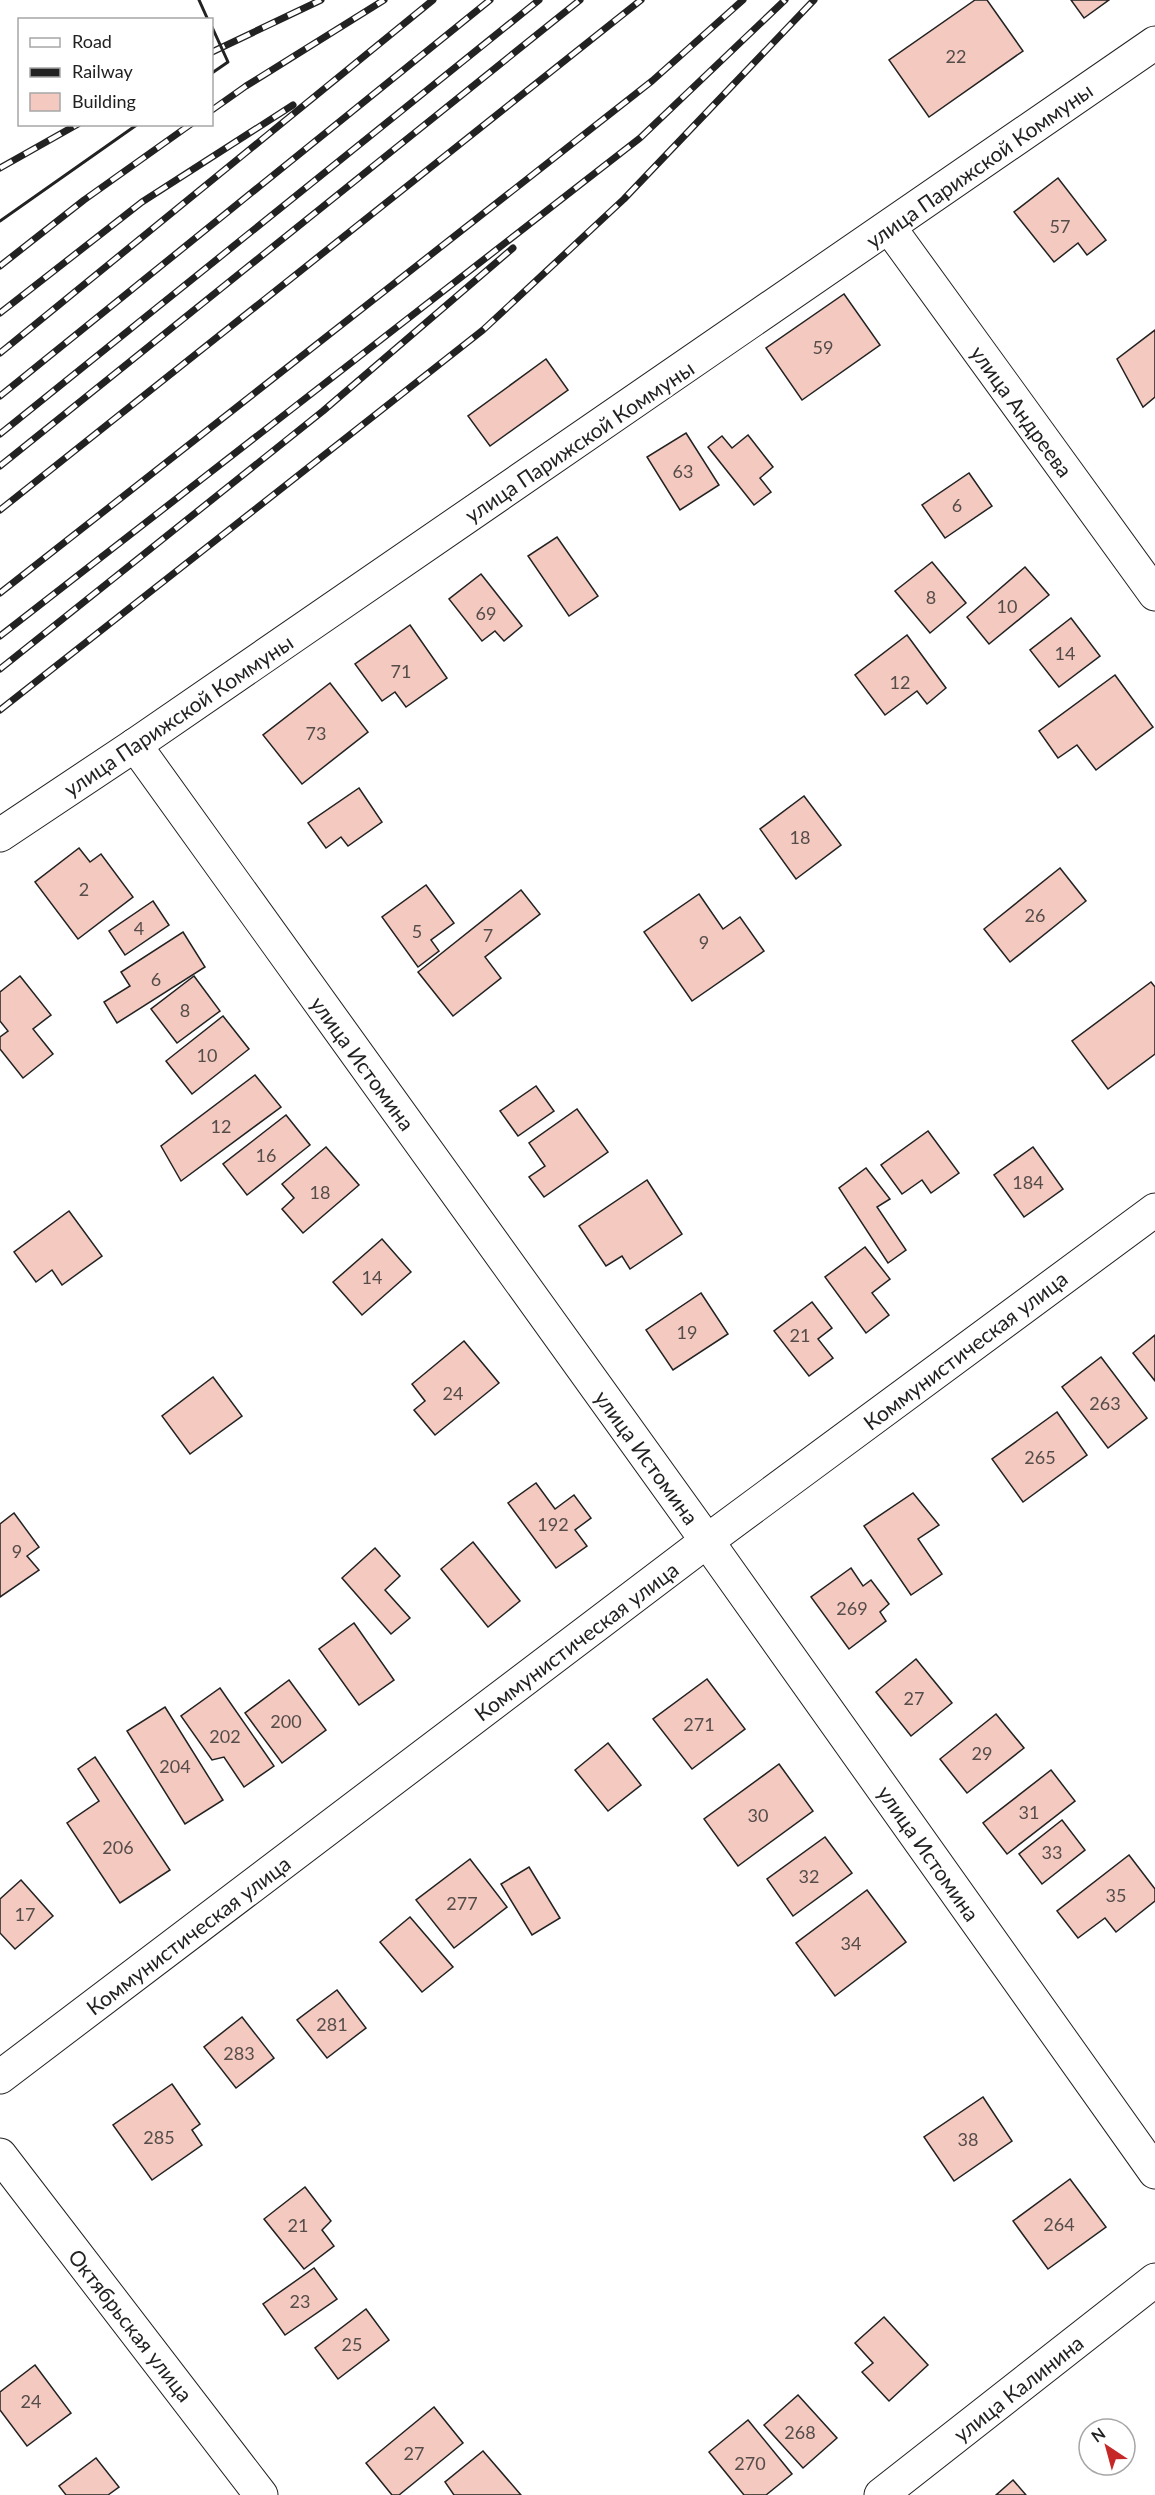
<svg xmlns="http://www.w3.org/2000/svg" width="1155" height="2495" font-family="Lato,sans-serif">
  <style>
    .building { fill: #f3c9c0; stroke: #222; stroke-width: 1.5 }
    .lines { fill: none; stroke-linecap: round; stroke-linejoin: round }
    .street-casing { stroke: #222; stroke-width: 35 }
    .secondary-casing { stroke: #222; stroke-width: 35 }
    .street { stroke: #fff; stroke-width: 33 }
    .secondary { stroke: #fff; stroke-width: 33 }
    .rail-casing { stroke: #222; stroke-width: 7 }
    .rail { stroke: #fff; stroke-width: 4.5; stroke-dasharray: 14; stroke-linecap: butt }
    .wall { stroke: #222; stroke-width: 3 }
    .labels { text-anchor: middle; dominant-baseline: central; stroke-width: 4.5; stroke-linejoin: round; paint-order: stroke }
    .number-label { font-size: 18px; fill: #564c4a }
    .street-label { font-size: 21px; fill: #222; stroke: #fff }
  </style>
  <rect width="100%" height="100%" fill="#fff"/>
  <g class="building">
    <path d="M975,0H987L1023,51L929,117L889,60Z"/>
    <path d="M1071,0H1109L1084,18Z"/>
    <path d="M1058,178L1106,240L1087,255L1078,243L1054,262L1014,212Z"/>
    <path d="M844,294L880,345L802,400L766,348Z"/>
    <path d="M1155,330V397L1143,407L1117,359Z"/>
    <path d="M546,359L568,390L490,446L468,416Z"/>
    <path d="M686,433L719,485L680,510L647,457Z"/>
    <path d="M748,435L773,467L760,478L771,492L754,505L708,447L722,436L732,448Z"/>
    <path d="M969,473L992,506L945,538L922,505Z"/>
    <path d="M557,537L598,596L569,616L528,556Z"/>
    <path d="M932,562L966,603L930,633L895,591Z"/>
    <path d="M1025,567L1049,595L989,644L967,617Z"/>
    <path d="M481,574L522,626L504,641L495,631L482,641L449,599Z"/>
    <path d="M1071,618L1100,656L1059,687L1030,650Z"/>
    <path d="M410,625L447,678L406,707L395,692L382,701L355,664Z"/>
    <path d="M907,635L946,688L927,704L917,691L885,715L855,675Z"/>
    <path d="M1115,675L1153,727L1096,770L1077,745L1058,758L1039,731Z"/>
    <path d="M330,683L368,732L302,784L263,735Z"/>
    <path d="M359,788L382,822L348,846L341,837L326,848L308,823Z"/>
    <path d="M804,796L841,845L796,879L760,829Z"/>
    <path d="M79,848L90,862L101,854L133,897L78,939L35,882Z"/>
    <path d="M1060,868L1086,901L1010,962L984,929Z"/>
    <path d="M426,885L454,923L431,940L439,951L418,967L382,917Z"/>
    <path d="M521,890L540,914L485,957L501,978L453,1016L418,972Z"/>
    <path d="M699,894L723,929L740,917L764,951L692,1001L644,932Z"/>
    <path d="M153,901L169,925L125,955L109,931Z"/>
    <path d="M183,932L205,967L117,1023L104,1002L130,986L121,972Z"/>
    <path d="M20,976L51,1015L33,1029L53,1054L23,1078L0,1049V1037L8,1031L0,1021V992Z"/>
    <path d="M194,976L220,1011L177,1043L151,1009Z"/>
    <path d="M1151,982L1155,987V1054L1108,1089L1072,1041Z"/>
    <path d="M223,1016L249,1049L192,1094L166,1061Z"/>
    <path d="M255,1075L281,1107L181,1181L161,1146Z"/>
    <path d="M536,1086L554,1111L518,1136L500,1111Z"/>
    <path d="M577,1109L608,1152L544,1197L529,1177L545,1166L529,1143Z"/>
    <path d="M286,1115L310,1145L247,1195L223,1164Z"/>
    <path d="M928,1131L959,1173L931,1193L922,1180L902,1194L881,1165Z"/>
    <path d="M326,1147L359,1185L303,1233L282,1209L294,1198L282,1184Z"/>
    <path d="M1033,1147L1063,1189L1024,1217L994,1175Z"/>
    <path d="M866,1168L890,1199L877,1207L906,1250L888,1263L839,1188Z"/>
    <path d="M647,1180L682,1234L630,1269L622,1256L606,1266L579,1226Z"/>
    <path d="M69,1211L102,1256L62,1285L52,1270L36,1282L14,1252Z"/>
    <path d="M382,1239L411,1272L362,1315L333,1282Z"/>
    <path d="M865,1247L890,1279L872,1293L889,1315L866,1333L825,1277Z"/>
    <path d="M701,1293L728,1334L673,1370L646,1330Z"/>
    <path d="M812,1302L832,1328L818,1339L833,1358L809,1376L774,1331Z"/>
    <path d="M1155,1335V1381L1133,1353Z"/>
    <path d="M464,1341L499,1383L435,1435L414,1410L425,1401L412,1384Z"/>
    <path d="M1101,1357L1147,1418L1108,1448L1062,1387Z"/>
    <path d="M213,1377L242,1416L190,1454L162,1416Z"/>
    <path d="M1057,1412L1087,1455L1023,1502L992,1459Z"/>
    <path d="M536,1483L555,1509L574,1495L591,1518L575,1530L587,1546L556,1568L508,1503Z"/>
    <path d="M913,1493L939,1525L918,1539L942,1574L911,1595L864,1526Z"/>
    <path d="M14,1513L39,1547L27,1556L39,1570L0,1597V1524Z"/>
    <path d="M473,1542L520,1601L488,1627L441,1569Z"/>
    <path d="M375,1548L400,1576L385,1590L410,1618L391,1634L342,1578Z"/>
    <path d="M851,1568L863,1586L871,1580L889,1604L880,1612L886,1621L849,1649L811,1597Z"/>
    <path d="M354,1623L394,1680L359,1705L319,1649Z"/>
    <path d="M916,1659L952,1703L911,1736L876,1692Z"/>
    <path d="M707,1679L745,1729L692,1769L653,1719Z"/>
    <path d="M289,1680L326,1730L282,1763L245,1713Z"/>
    <path d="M220,1688L274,1766L244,1787L224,1757L212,1760L181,1716Z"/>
    <path d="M165,1707L223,1800L185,1824L127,1731Z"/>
    <path d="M996,1714L1024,1748L967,1793L940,1759Z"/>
    <path d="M608,1743L641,1785L608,1811L575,1770Z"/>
    <path d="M95,1757L170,1870L120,1903L67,1823L99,1801L78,1769Z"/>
    <path d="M779,1764L813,1811L738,1866L704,1819Z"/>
    <path d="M1051,1770L1075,1801L1007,1854L983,1823Z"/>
    <path d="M1062,1820L1085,1850L1042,1884L1019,1854Z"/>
    <path d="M825,1837L852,1873L793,1916L767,1879Z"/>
    <path d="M1129,1855L1155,1889V1901L1116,1932L1105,1918L1078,1938L1057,1911Z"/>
    <path d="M470,1859L507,1907L454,1948L416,1900Z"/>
    <path d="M529,1867L560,1918L532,1935L501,1884Z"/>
    <path d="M21,1880L53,1916L15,1949L0,1933V1899Z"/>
    <path d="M867,1890L906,1942L835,1996L796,1943Z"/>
    <path d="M410,1917L453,1967L422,1992L380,1942Z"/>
    <path d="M337,1990L366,2028L327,2058L297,2020Z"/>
    <path d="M242,2017L274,2058L236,2088L204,2047Z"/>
    <path d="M172,2084L200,2124L192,2130L202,2145L152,2180L113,2125Z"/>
    <path d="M983,2097L1012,2141L954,2181L924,2137Z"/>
    <path d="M1070,2179L1106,2227L1048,2269L1013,2221Z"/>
    <path d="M305,2187L331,2221L322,2230L334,2246L304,2269L264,2219Z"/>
    <path d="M314,2268L337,2299L285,2335L263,2304Z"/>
    <path d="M366,2309L389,2340L338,2379L315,2348Z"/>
    <path d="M884,2317L928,2365L889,2401L862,2372L873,2363L855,2343Z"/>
    <path d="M35,2365L71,2413L27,2446L0,2410V2392Z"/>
    <path d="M798,2395L837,2438L803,2468L764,2425Z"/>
    <path d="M434,2407L463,2443L399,2495H392L366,2463Z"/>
    <path d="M748,2420L792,2474L766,2495H744L709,2452Z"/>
    <path d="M483,2451L521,2495H454L445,2482Z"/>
    <path d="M96,2458L119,2487L108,2495H66L59,2486Z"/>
    <path d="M1013,2480L1026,2495H996Z"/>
  </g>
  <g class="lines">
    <defs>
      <g id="street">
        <path d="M889,227L1155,594"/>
        <path d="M135,745L707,1541L1155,2172"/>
        <path d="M0,835L135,745L1155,43"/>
        <path d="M0,2155L261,2495"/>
        <path d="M881,2495L1155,2280"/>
      </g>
      <path id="secondary" d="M0,2077L707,1541L1155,1210"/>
    </defs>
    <use href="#street" class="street-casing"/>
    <use href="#secondary" class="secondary-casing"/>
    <use href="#street" class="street"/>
    <use href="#secondary" class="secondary"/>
    <defs>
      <g id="rail">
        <path d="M212,52L321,0"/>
        <path d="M212,110L246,86L384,0"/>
        <path d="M0,168L78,124"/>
        <path d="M0,266L84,200L191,124"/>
        <path d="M0,313L142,202L293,105"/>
        <path d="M0,353L433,0"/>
        <path d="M0,396L490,0"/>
        <path d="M0,434L539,0"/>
        <path d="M0,466L580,0"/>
        <path d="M0,510L641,0"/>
        <path d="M0,593L652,81L743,0"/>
        <path d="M0,636L640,138L785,0"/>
        <path d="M0,669L323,411L513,248"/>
        <path d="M0,710L483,330L624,199L814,0"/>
      </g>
    </defs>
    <use href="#rail" class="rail-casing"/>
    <use href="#rail" class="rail"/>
    <g class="wall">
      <path d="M199,0L208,20"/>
      <path d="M212,27L228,62L212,73"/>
      <path d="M0,221L138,124"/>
    </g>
  </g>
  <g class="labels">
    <g class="number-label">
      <text x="956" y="56">22</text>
      <text x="1060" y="226">57</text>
      <text x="823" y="347">59</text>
      <text x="683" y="471">63</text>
      <text x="957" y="505">6</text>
      <text x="931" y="597">8</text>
      <text x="1007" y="606">10</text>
      <text x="486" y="613">69</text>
      <text x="1065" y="653">14</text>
      <text x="401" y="671">71</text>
      <text x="900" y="682">12</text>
      <text x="316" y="733">73</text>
      <text x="800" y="837">18</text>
      <text x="84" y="889">2</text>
      <text x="1035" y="915">26</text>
      <text x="139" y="928">4</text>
      <text x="417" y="931">5</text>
      <text x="488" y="935">7</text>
      <text x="704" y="942">9</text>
      <text x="156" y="979">6</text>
      <text x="185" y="1010">8</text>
      <text x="207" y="1055">10</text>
      <text x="221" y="1126">12</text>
      <text x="266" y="1155">16</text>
      <text x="1028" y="1182">184</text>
      <text x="320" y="1192">18</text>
      <text x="372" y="1277">14</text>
      <text x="687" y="1332">19</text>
      <text x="800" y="1335">21</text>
      <text x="453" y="1393">24</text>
      <text x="1105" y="1403">263</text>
      <text x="1040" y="1457">265</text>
      <text x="553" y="1524">192</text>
      <text x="17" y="1551">9</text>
      <text x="852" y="1608">269</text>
      <text x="914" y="1698">27</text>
      <text x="286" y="1721">200</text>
      <text x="699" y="1724">271</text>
      <text x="225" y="1736">202</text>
      <text x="982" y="1753">29</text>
      <text x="175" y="1766">204</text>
      <text x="1029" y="1812">31</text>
      <text x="758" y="1815">30</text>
      <text x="118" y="1847">206</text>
      <text x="1052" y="1852">33</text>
      <text x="809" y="1876">32</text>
      <text x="1116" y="1895">35</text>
      <text x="462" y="1903">277</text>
      <text x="25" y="1914">17</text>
      <text x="851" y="1943">34</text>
      <text x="332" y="2024">281</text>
      <text x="239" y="2053">283</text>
      <text x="159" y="2137">285</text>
      <text x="968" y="2139">38</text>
      <text x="1059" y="2224">264</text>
      <text x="298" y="2225">21</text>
      <text x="300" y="2301">23</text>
      <text x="352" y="2344">25</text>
      <text x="31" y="2401">24</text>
      <text x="800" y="2432">268</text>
      <text x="414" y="2453">27</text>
      <text x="750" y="2463">270</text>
    </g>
    <g class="street-label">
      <text transform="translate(979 165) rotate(-35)">улица Парижской Коммуны</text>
      <text transform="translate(1022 411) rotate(54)">улица Андреева</text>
      <text transform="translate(579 441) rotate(-34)">улица Парижской Коммуны</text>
      <text transform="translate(178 715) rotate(-34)">улица Парижской Коммуны</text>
      <text transform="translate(363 1063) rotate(54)">улица Истомина</text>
      <text transform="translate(965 1350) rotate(-37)">Коммунистическая улица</text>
      <text transform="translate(647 1457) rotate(54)">улица Истомина</text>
      <text transform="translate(576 1641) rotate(-37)">Коммунистическая улица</text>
      <text transform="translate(929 1853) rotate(55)">улица Истомина</text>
      <text transform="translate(188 1935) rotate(-37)">Коммунистическая улица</text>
      <text transform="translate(131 2325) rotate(52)">Октябрьская улица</text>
      <text transform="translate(1018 2388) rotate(-38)">улица Калинина</text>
    </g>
  </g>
  <rect x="18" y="18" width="195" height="108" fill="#ffffff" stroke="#a7a7a7" stroke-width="1.5"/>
  <rect x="30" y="38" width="30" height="9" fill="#ffffff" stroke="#a7a7a7" stroke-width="1.5"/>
  <text x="72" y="48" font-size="18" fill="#222222">Road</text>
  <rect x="30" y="68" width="30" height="9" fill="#222222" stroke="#a7a7a7" stroke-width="1.5"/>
  <text x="72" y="78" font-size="18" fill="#222222">Railway</text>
  <rect x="30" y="93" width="30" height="18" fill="#f3c9c0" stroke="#a7a7a7" stroke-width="1.5"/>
  <text x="72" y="108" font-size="18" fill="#222222">Building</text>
  <g transform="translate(1107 2447) rotate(324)"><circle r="28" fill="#ffffff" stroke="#a7a7a7" stroke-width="1.5"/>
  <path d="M0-4.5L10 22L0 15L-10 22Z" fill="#c62828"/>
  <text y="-9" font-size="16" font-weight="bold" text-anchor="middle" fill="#222222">N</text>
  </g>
</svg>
